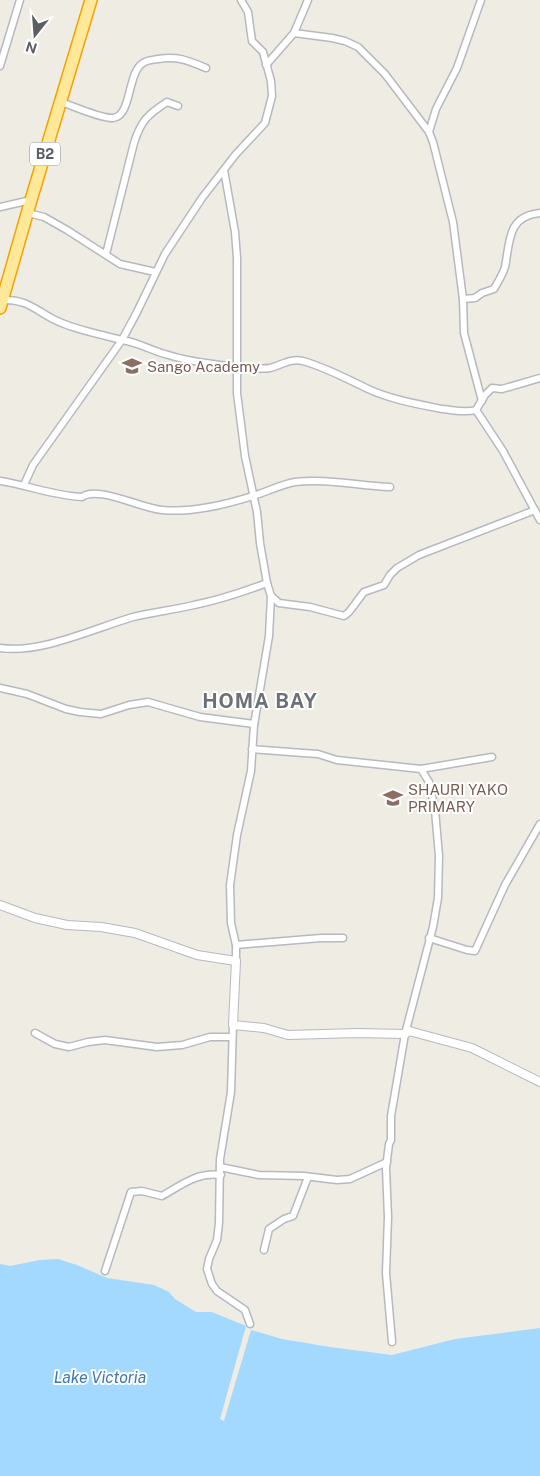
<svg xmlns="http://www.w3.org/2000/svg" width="540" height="1476" font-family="'Public Sans',sans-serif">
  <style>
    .water { fill: #a3d8ff }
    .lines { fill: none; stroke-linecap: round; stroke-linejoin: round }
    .minor-casing { stroke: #b6b9be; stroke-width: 9 }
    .tertiary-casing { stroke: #b6b9be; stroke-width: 10 }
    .trunk-casing { stroke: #f2a300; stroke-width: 14 }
    .minor { stroke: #fff; stroke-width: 6 }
    .tertiary { stroke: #fff; stroke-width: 8 }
    .trunk { stroke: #ffe899; stroke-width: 11 }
    .labels { text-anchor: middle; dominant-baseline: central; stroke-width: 4; stroke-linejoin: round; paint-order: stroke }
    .shield { fill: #fff; stroke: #8c8f92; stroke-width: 1 }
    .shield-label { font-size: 14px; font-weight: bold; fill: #5b5f64 }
    .education-label { font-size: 15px; fill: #785e54; stroke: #fff; text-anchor: start }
    .water-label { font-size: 16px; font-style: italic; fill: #3b78b6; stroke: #fff }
    .district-label { font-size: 20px; font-weight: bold; letter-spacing: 1px; fill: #6c7177; stroke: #fff }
  </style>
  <rect width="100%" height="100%" fill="#efece3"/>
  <path class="water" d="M58,1259L77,1265L107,1278L154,1285L169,1292L175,1299L196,1312H212L246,1326L220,1419L224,1421L251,1330L282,1339L330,1347L392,1355L455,1339L540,1328V1476H0V1264L10,1266L40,1260Z"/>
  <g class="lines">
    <defs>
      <g id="minor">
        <path d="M294,33L332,38L345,41L358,47L385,74L429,132L433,142L453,222L463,299L464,333L482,401"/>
        <path d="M266,65L294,33L308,0"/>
        <path d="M0,66L20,0"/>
        <path d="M61,102C73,106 102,119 113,118C132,116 127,73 143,63C147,60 153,60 158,59C178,56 187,60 206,68"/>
        <path d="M429,132L436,109L457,68L481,0"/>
        <path d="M224,170L235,232L237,258V393L245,456L257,512L260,543L267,583L271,596L269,636L254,725L251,771L237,835L230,885L231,923L236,945V961"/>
        <path d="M0,207L31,200"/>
        <path d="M28,213L44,217L67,230L120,264L155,272"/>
        <path d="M106,254L134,143C141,121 147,115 167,102L178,106"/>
        <path d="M463,299L475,298L482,293L494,289C498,282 503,274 505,267C510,242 507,216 540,213"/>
        <path d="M2,300C27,299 35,310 55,320C75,330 100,334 122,340C137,342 150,350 165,354C180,359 197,362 213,364C225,366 259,370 270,368C282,365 290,358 303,361C327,368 343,377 366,388C389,399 416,404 442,409C453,410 466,413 476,410L485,395L492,388L502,389L540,378"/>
        <path d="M476,410L503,451L540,520"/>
        <path d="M0,481C27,485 55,496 82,497C97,485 143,509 162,510C193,513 227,504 256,495C269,491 282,484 295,482C326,478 359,486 390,487"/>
        <path d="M24,485L33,465L122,340L137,312L165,254L202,198L236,154L265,123L272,96L271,81L263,52L252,41L248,12L241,0"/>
        <path d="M271,596L279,603L310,607L344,616L349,612L364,592L384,585L390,575L397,568L419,555L535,510"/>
        <path d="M0,648C41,654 95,628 133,617C153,612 174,610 194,605C219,600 243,592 267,583"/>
        <path d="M0,688L27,694L66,709L80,712L101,714L129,705L148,702L200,717L254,724V725"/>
        <path d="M252,749L303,753L318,754L337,760L421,769L492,757"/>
        <path d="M429,938L467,950L475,951L505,885L540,824"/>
        <path d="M236,945L321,938H343"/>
        <path d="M233,1025L231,1092L220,1159L219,1223L217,1240L209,1259L207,1269L212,1284L217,1291L245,1310L250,1324"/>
        <path d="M35,1033L55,1044L69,1047L88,1042L105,1040L157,1047L182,1045L210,1037H232"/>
        <path d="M220,1167L259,1175L304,1176L337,1180L350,1179L387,1162"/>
        <path d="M264,1250L269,1229L284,1219L293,1216L308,1177"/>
        <path d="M105,1271L131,1192L142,1191L162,1196C183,1184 197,1172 221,1175"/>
        <path d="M392,1342L386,1273L388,1217L386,1168L389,1144L391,1140V1116L405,1034L433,927L438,898L439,856L435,810L429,782L421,769"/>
      </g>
      <path id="tertiary" d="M0,905L35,918L67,925L101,927L135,933L197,955L236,961L233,1025L264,1028L288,1035L357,1033L405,1034L409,1031L472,1048L540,1082"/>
      <path id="trunk" d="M0,308L31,200L91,0"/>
    </defs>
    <use href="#minor" class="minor-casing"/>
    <use href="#tertiary" class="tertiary-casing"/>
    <use href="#trunk" class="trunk-casing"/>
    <use href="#minor" class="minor"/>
    <use href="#tertiary" class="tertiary"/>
    <use href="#trunk" class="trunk"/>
  </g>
  <defs>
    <symbol id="school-bare" viewBox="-9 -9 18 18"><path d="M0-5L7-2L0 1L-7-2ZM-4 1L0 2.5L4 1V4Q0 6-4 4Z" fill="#8d6e63" stroke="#fff" stroke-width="2.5" paint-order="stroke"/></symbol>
  </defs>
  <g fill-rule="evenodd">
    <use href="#school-bare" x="118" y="352" width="28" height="28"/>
    <use href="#school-bare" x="379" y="784" width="28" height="28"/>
  </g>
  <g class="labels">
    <rect class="shield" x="30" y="142.5" width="30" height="23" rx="4"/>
    <g class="shield-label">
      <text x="45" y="154">B2</text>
    </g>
    <g class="education-label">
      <text x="147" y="366">Sango Academy</text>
      <text x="408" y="789">SHAURI YAKO<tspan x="408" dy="17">PRIMARY</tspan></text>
    </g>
    <g class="water-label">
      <text x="100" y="1377">Lake Victoria</text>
    </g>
    <g class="district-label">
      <text x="260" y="701">HOMA BAY</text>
    </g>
  </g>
  <g transform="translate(35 35) rotate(197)" stroke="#ffffff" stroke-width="4" paint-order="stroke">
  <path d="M0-4L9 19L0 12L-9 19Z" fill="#5b5f64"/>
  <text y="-8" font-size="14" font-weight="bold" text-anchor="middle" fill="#5b5f64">N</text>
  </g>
</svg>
